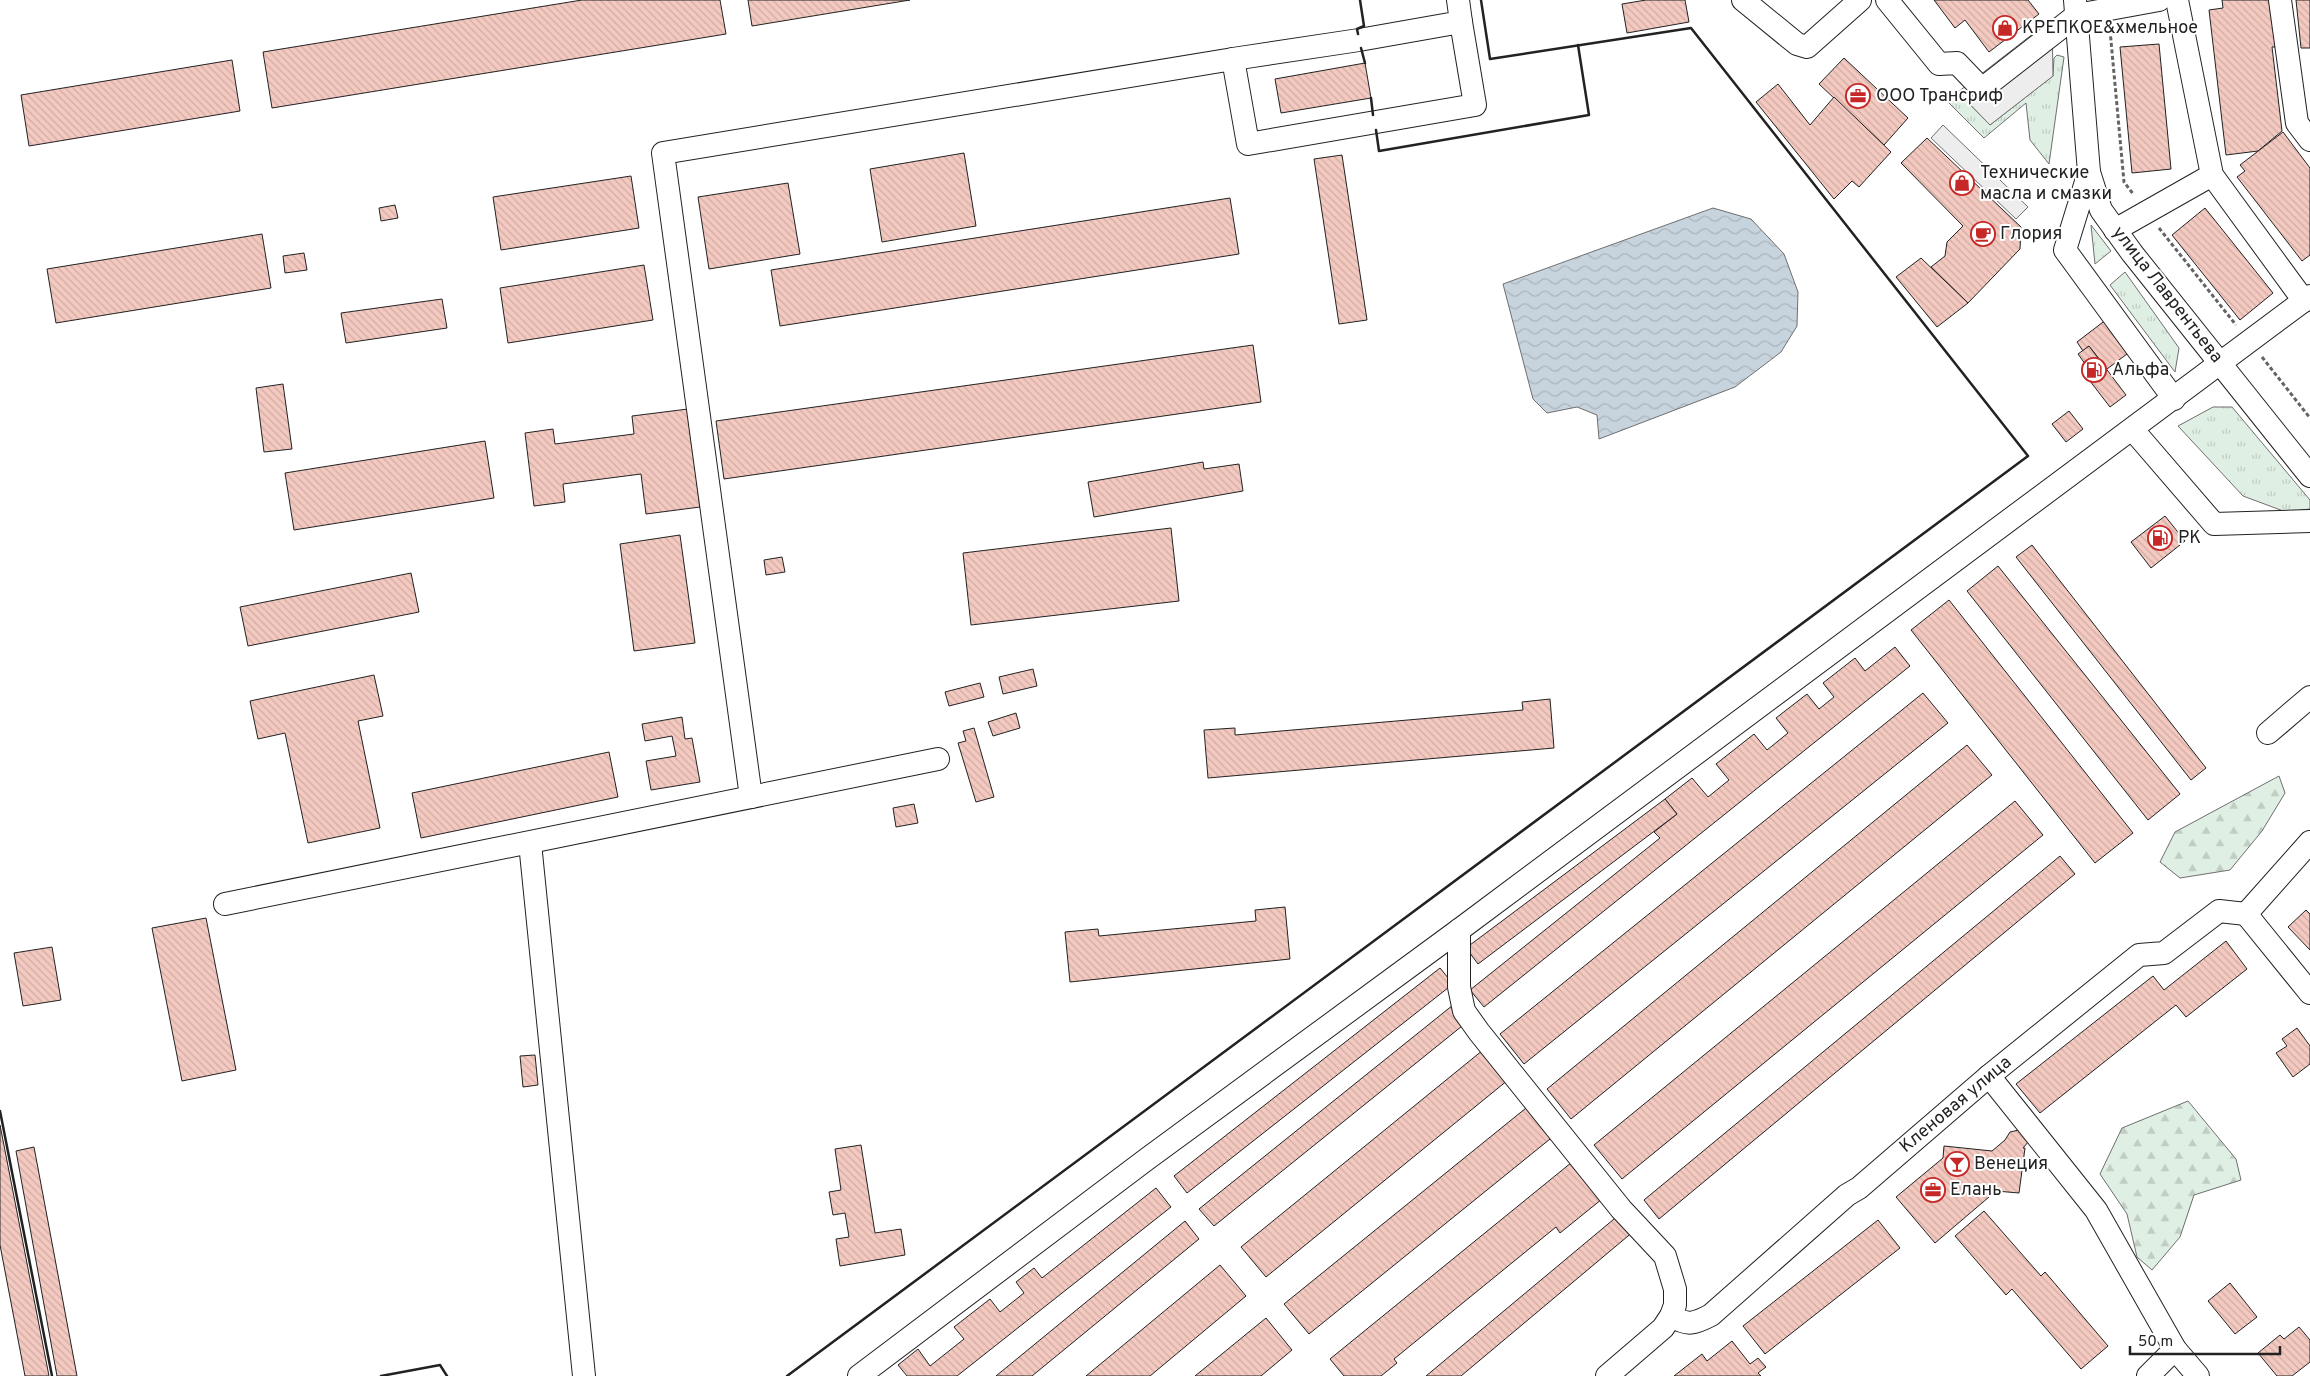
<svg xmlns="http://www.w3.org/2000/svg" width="2310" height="1376" font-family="Overpass,sans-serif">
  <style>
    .grass { fill: url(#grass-tufts); stroke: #6f6f6f }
    .forest { fill: url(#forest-firs); stroke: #6f6f6f }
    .parking { fill: #ededed; stroke: #6f6f6f }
    .water { fill: url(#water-waves); stroke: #6f6f6f }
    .building { fill: url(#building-back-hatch); stroke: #222 }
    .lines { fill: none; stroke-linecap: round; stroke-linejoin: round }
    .minor-casing { stroke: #222; stroke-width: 24 }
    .path { stroke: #646464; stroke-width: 3; stroke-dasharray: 4 2.5; stroke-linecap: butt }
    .minor { stroke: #fff; stroke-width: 22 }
    .wall { stroke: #222; stroke-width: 2.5 }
    .labels { text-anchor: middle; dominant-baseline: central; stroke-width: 4; stroke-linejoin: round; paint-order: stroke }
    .poi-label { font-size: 18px; fill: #222; stroke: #fff; text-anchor: start }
    .street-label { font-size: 18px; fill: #222; stroke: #fff }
  </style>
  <defs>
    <pattern id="grass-tufts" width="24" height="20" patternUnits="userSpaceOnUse" patternTransform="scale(1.25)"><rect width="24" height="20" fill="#e0efe3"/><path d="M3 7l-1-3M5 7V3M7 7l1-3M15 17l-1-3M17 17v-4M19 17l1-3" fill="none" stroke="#c0cdc2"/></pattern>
    <pattern id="forest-firs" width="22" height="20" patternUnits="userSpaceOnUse" patternTransform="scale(1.25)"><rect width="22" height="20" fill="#e0efe3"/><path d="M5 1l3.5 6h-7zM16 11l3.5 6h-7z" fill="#c0cdc2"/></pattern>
    <pattern id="water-waves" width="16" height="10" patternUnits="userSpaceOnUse" patternTransform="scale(1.25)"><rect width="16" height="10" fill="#c7d3dd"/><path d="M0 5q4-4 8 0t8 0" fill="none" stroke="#abb5bd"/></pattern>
    <pattern id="building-back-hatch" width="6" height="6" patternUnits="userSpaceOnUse" patternTransform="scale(1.25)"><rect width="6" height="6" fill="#f3c9c0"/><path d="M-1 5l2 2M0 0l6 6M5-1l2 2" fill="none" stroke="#d0aca5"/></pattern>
  </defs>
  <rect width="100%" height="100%" fill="#fff"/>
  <g class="grass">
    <path d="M2057,55L2064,57L2049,164L2030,140L2026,103L1984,138L1947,101L1958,92L1990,125L2053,76L2054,58Z"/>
    <path d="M2091,225L2111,251L2095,264Z"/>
    <path d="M2125,272L2179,348L2175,372L2110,285Z"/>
    <path d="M2213,407H2232L2310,500V509L2286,512L2243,496L2178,426Z"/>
  </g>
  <g class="forest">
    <path d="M2279,776L2285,793L2262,831L2230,870L2180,878L2160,862L2175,832Z"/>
    <path d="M2188,1101L2236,1159L2241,1180L2194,1195L2180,1237L2152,1270L2137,1257L2127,1214L2100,1174L2122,1128Z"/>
  </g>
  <g class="parking">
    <path d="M2052,19L2053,76L1990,125L1958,92Z"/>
    <path d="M1943,125L2028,207L2016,219L1931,138Z"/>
  </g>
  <path class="water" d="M1713,208L1751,219L1784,254L1798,292L1797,326L1781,352L1735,387L1599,439L1597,415L1577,407L1547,413L1533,399L1503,284Z"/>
  <g class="building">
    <path d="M582,0H720L726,34L272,108L263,52Z"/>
    <path d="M748,0H910L752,26Z"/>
    <path d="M1646,0H1685L1689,22L1627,33L1622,4Z"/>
    <path d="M1934,0H2028L2039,14L1989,52L1965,20L1955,28Z"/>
    <path d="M2222,0H2271L2277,47H2272L2282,131L2258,151L2226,155L2209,10L2223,8Z"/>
    <path d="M2296,0H2310V48H2301Z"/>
    <path d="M2159,44L2171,169L2132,173L2120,47Z"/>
    <path d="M1844,58L1908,118L1884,145L1819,84Z"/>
    <path d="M232,60L240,111L29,146L21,95Z"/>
    <path d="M1365,63L1371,98L1281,113L1275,79Z"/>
    <path d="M1778,84L1810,125L1834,97L1891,152L1859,187L1852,181L1834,199L1756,102Z"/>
    <path d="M2283,132L2310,168V255L2302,261L2237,177L2245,171L2240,165Z"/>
    <path d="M1927,138L2021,227L2020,249L1968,303L1931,267L1945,256L1947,242L1963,226L1901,163Z"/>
    <path d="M964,153L976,226L882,242L870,169Z"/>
    <path d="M1342,155L1367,320L1339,324L1314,159Z"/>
    <path d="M631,176L639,228L501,250L493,197Z"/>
    <path d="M788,183L800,254L709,269L698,197Z"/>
    <path d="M1230,198L1239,254L780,326L771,270Z"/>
    <path d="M395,205L398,218L381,221L379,208Z"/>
    <path d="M2205,208L2273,293L2240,320L2172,235Z"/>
    <path d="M262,234L271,288L56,323L47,269Z"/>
    <path d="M304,253L307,270L285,273L283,256Z"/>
    <path d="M1921,258L1968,303L1937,327L1896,277Z"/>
    <path d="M644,265L653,320L508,343L500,288Z"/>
    <path d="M442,299L447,328L346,343L341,313Z"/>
    <path d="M2107,319L2131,351L2107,369L2089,346L2083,351L2077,342Z"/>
    <path d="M1253,345L1261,402L724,479L716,421Z"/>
    <path d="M2089,346L2126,395L2110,407L2083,372L2088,368L2078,354Z"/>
    <path d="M283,384L292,449L264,452L256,388Z"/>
    <path d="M688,409L700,507L646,514L641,474L563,484L565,502L534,506L525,433L553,429L555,444L634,434L632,416Z"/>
    <path d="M2069,411L2083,429L2066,442L2052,424Z"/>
    <path d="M485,441L494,498L294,530L285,473Z"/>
    <path d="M1203,462L1204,469L1239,464L1243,491L1094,517L1088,482Z"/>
    <path d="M2165,516L2185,541L2151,568L2131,542Z"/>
    <path d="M1171,528L1179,601L971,625L963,553Z"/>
    <path d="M680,535L695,643L634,651L620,544Z"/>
    <path d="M2032,545L2206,768L2191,780L2016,557Z"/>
    <path d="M782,557L785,572L766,575L764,560Z"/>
    <path d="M1998,566L2180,794L2148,820L1967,591Z"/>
    <path d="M411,573L419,612L248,646L240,607Z"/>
    <path d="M1949,600L2133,833L2095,863L1911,630Z"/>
    <path d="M1895,647L1910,666L1484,1007L1470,990L1660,838L1654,832L1677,814L1665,799L1692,778L1708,797L1729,780L1716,764L1754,734L1767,750L1788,733L1776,718L1807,694L1819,709L1834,697L1823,683L1855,658L1865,671Z"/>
    <path d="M1033,669L1037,686L1003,694L999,677Z"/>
    <path d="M374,675L383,716L358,721L380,828L308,843L285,733L258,739L250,701Z"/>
    <path d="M980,683L984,697L949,706L945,692Z"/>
    <path d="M1923,693L1948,723L1524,1064L1500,1034Z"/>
    <path d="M1550,699L1554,748L1208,778L1204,730L1235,728V735L1523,710L1522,702Z"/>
    <path d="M1016,713L1020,728L993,736L988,722Z"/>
    <path d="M682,717L685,739L692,738L700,782L651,790L646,761L676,756L672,736L645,741L642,724Z"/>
    <path d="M974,728L994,797L976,802L958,743L966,741L963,731Z"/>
    <path d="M1967,745L1992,775L1571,1119L1547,1089Z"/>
    <path d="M609,752L618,797L421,838L412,793Z"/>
    <path d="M1665,799L1677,814L1478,964L1466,948Z"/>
    <path d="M2015,801L2043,835L1622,1179L1594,1145Z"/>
    <path d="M914,804L918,823L896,827L893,808Z"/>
    <path d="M2060,856L2075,874L1659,1219L1644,1200Z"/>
    <path d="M1285,907L1290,959L1070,982L1065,932L1098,929L1099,936L1256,921L1255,910Z"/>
    <path d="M2306,910L2310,914V950L2288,927Z"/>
    <path d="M206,918L236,1070L182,1081L152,928Z"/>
    <path d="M2226,941L2247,969L2186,1017L2176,1005L2040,1113L2016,1084L2153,976L2164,990Z"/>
    <path d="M52,947L61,1000L23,1006L14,953Z"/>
    <path d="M1440,968L1453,984L1187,1193L1174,1176Z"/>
    <path d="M1453,1005L1467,1022L1214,1226L1199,1209Z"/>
    <path d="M2297,1028L2310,1046V1064L2293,1077L2276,1053L2287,1046L2282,1039Z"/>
    <path d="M1483,1050L1508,1080L1266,1277L1241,1247Z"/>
    <path d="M535,1055L538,1085L523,1087L520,1056Z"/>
    <path d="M1531,1104L1555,1135L1309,1334L1284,1304Z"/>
    <path d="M0,1125L49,1376H25L0,1245Z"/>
    <path d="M2019,1130L2029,1141L2023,1148H2025L2019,1193L1996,1191L1935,1243L1896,1197L1943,1158L1944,1146L1992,1151L2005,1140L2010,1132Z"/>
    <path d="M861,1145L875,1233L901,1229L905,1255L840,1266L836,1239L849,1237L845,1213L833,1215L829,1192L841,1190L835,1149Z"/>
    <path d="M34,1147L77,1376H57L16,1151Z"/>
    <path d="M1577,1158L1607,1195L1560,1233L1556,1227L1394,1359L1397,1363L1381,1376H1344L1330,1359Z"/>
    <path d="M1156,1188L1171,1207L957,1376H907L898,1365L918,1349L930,1366L964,1339L954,1327L990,1299L1000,1312L1024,1293L1016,1282L1034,1268L1042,1278Z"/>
    <path d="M1984,1211L2041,1276L2045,1272L2108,1346L2081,1369L2012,1289L2006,1295L1955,1236Z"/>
    <path d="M1620,1214L1634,1231L1461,1376H1426Z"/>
    <path d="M1878,1220L1900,1248L1765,1354L1743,1326Z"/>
    <path d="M1185,1221L1199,1239L1032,1376H996Z"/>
    <path d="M1220,1265L1246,1296L1150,1376H1086Z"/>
    <path d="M2230,1283L2257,1317L2235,1334L2208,1301Z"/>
    <path d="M1266,1318L1292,1350L1261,1376H1195Z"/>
    <path d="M2299,1327L2310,1340V1362L2292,1376H2277L2258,1353L2280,1335L2284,1339Z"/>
    <path d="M1732,1341L1750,1364L1758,1358L1766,1367L1758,1373L1761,1376H1674L1702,1354L1707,1361Z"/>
  </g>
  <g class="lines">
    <defs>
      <g id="minor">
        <path d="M1743,0L1797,44L1807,47L1860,0"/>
        <path d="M1887,0L1939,64L1957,63L1982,89L2077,15L2159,0"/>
        <path d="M2075,0L2089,172L2101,210L2132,253L2310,476"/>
        <path d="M2177,0L2212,175L2304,301"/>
        <path d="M2280,0L2297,123L2310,140"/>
        <path d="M1233,59L1359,40L1461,22L1458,0"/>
        <path d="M2089,172L2065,250L2174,399"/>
        <path d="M2115,230L2212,175"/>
        <path d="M2133,430L2214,524L2310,521"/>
        <path d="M2268,733L2310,697"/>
        <path d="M751,797L663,153L1233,59L1248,144L1475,105L1461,22"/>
        <path d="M530,843L584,1376"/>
        <path d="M225,904L938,759"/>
        <path d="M2246,914L2310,993"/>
        <path d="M2246,914L2310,842"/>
        <path d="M1459,930V987L1464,1011L1479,1032L1621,1209L1665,1256L1675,1289V1305L1671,1316L1663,1328L1607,1376"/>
        <path d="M1989,1076L2096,1210L2175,1349L2198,1376"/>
        <path d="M1671,1316C1688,1326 1694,1324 1711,1315L1847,1195L1859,1188L1989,1076L2139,955L2164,953L2219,911L2246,914"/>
        <path d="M859,1376L1147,1159L1459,930L2310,296"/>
        <path d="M2148,1376L2175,1349"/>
      </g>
    </defs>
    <use href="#minor" class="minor-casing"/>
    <g class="path">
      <path d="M2110,30L2124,182L2134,195"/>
      <path d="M2159,228L2236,325"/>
      <path d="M2262,357L2310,418"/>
    </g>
    <use href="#minor" class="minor"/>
    <g class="wall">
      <path d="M1358,34L1357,29L1364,26L1360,0"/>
      <path d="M1361,48L1365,63"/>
      <path d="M1371,98L1373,115"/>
      <path d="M1376,130L1379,151L1589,115L1578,45"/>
      <path d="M0,1111L52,1376"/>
      <path d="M381,1376L440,1365L447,1376"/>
      <path d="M787,1376L2028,456L1691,28L1490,59L1481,0"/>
    </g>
  </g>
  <defs>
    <symbol id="shop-ring" viewBox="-11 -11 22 22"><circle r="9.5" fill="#fff" stroke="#c62828" stroke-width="1.5"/><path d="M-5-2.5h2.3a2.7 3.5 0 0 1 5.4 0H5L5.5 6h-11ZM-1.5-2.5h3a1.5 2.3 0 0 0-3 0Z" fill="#c62828"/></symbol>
    <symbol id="office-ring" viewBox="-11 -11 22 22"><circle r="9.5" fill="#fff" stroke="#c62828" stroke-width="1.5"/><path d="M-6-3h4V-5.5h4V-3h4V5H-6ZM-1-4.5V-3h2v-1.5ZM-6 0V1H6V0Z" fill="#c62828"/></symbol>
    <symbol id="cafe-ring" viewBox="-11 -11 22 22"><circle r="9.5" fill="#fff" stroke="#c62828" stroke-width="1.5"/><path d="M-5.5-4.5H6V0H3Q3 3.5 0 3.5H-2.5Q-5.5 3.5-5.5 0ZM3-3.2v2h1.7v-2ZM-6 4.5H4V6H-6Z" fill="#c62828"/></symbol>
    <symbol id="fuel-ring" viewBox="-11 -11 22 22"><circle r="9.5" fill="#fff" stroke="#c62828" stroke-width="1.5"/><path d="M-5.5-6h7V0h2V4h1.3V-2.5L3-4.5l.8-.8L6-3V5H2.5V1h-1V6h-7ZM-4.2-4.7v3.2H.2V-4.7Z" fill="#c62828"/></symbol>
    <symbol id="bar-ring" viewBox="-11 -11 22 22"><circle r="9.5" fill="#fff" stroke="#c62828" stroke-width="1.5"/><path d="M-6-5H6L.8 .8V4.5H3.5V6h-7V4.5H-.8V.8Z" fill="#c62828"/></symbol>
  </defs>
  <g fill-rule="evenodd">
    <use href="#shop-ring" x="1991" y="14" width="28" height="28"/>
    <use href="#office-ring" x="1844" y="82" width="28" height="28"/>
    <use href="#shop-ring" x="1948" y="169" width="28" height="28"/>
    <use href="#cafe-ring" x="1969" y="220" width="28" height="28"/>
    <use href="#fuel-ring" x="2080" y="356" width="28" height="28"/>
    <use href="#fuel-ring" x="2146" y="524" width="28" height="28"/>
    <use href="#bar-ring" x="1943" y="1150" width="28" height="28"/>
    <use href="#office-ring" x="1919" y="1176" width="28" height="28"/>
  </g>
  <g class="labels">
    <g class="poi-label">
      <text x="2022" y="28">КРЕПКОЕ&amp;хмельное</text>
      <text x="1876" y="96">ООО Трансриф</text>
      <text x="1980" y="173">Технические<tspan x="1980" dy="21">масла и смазки</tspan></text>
      <text x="2000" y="234">Глория</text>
      <text x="2112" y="370">Альфа</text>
      <text x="2178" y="538">РК</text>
      <text x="1974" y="1164">Венеция</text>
      <text x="1950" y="1190">Елань</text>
    </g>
    <g class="street-label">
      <text transform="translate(2167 295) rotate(52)">улица Лаврентьева</text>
      <text transform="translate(1956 1105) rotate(-40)">Кленовая улица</text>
    </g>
  </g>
  <path d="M2130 1346v8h150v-8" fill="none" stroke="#222222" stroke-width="2.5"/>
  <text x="2138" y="1346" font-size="15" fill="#222222" stroke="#ffffff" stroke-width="4" paint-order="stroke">50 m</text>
</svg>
